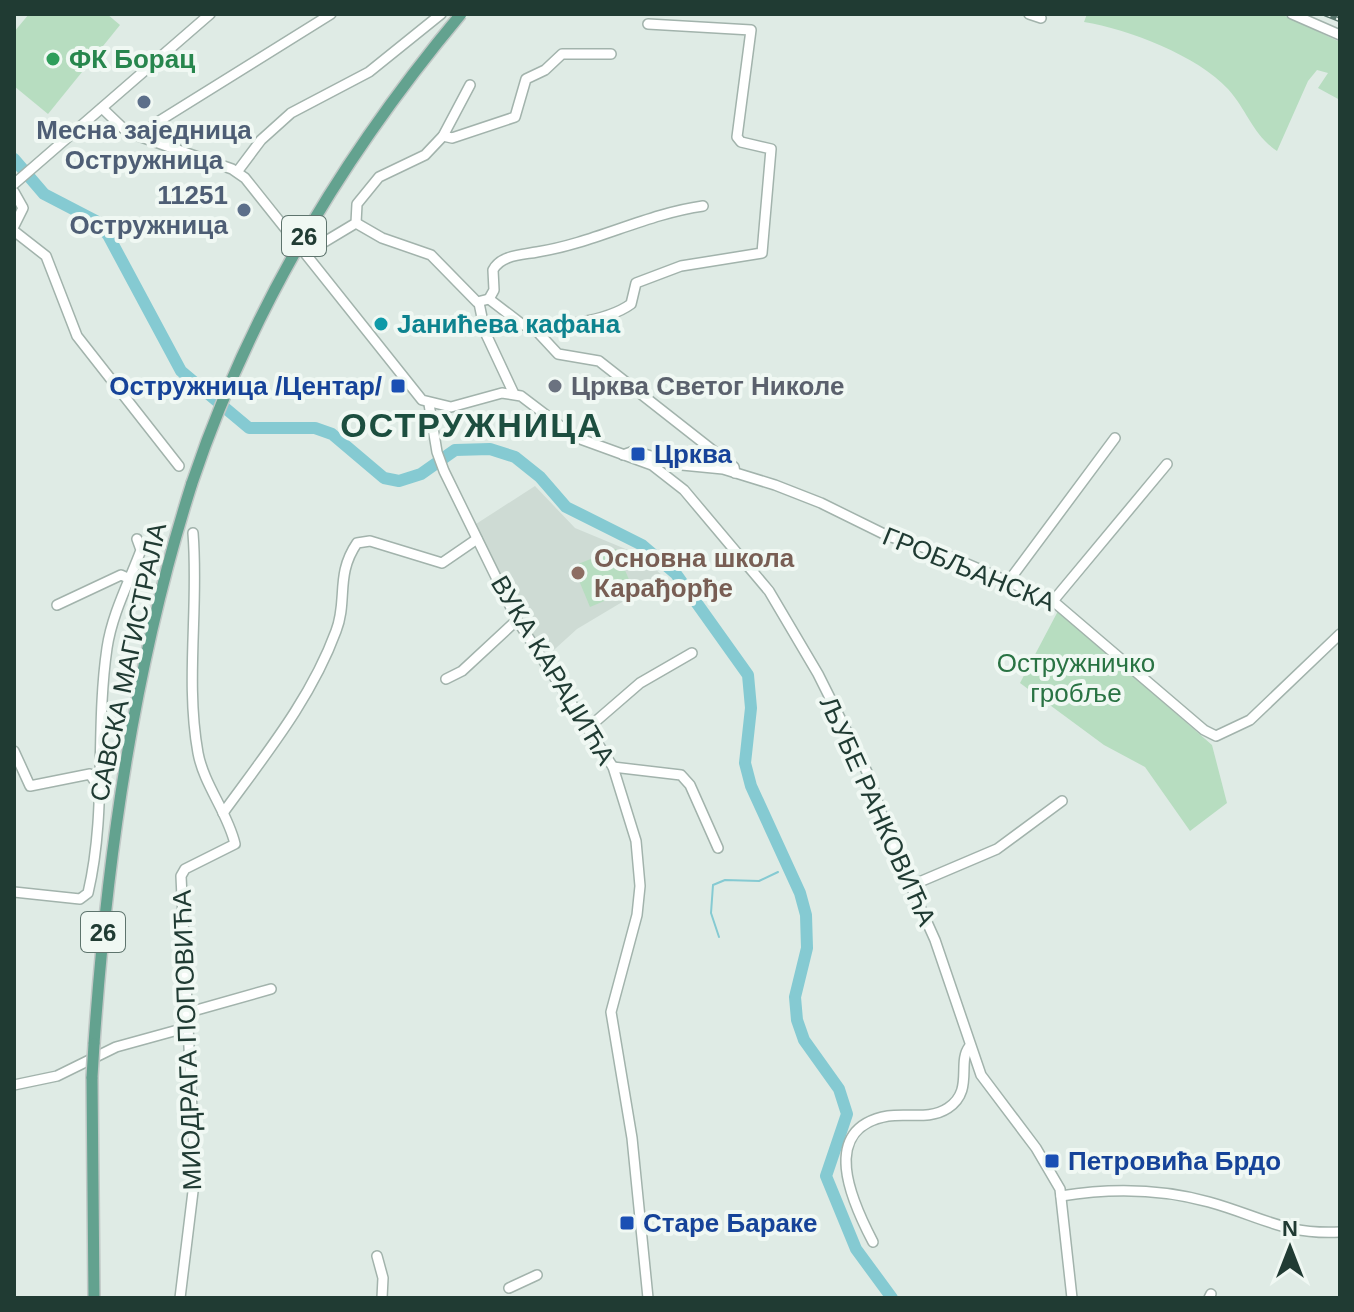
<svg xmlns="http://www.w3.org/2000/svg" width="1354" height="1312" font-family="Arial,sans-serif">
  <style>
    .built { fill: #cedbd4 }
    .green { fill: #b7ddc0 }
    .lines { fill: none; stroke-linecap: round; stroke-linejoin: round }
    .stream { stroke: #85cad2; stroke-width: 2 }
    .river { stroke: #85cad2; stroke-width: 12 }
    .minor-casing { stroke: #a2b3ac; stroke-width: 12 }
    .major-casing { stroke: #c1c8c6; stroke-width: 14 }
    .minor { stroke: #fff; stroke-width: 9 }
    .major { stroke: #63a28f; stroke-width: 11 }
    .rail-casing { stroke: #5a776e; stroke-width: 5 }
    .rail { stroke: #f0f8f3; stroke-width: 2; stroke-dasharray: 6; stroke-linecap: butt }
    .major-bridge-casing { stroke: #c1c8c6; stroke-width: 14; stroke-linecap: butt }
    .major-bridge { stroke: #63a28f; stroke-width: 11 }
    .leisure-dot { fill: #2e9e5b; stroke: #f0f8f3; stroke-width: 3 }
    .service-dot { fill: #5c6f8a; stroke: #f0f8f3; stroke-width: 3 }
    .culture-dot { fill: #0f9aa8; stroke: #f0f8f3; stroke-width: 3 }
    .transit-dot { fill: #1a4fb4; stroke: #f0f8f3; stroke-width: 3 }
    .worship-dot { fill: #6b7280; stroke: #f0f8f3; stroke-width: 3 }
    .education-dot { fill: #8d6e63; stroke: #f0f8f3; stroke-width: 3 }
    .labels { text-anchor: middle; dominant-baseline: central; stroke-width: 8; stroke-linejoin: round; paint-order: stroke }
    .shield { fill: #f0f8f3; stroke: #5e746d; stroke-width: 2 }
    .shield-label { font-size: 24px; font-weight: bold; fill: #203b33 }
    .leisure-label { font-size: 26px; font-weight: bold; fill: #27864d; stroke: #f0f8f3; text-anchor: start }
    .service-label { font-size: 26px; font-weight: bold; fill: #4e5e75; stroke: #f0f8f3 }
    .culture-label { font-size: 26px; font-weight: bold; fill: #0d838f; stroke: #f0f8f3; text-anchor: start }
    .transit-label { font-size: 26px; font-weight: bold; fill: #164399; stroke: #f0f8f3; text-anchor: start }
    .worship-label { font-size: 26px; font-weight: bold; fill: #5b616d; stroke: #f0f8f3; text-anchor: start }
    .education-label { font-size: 26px; font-weight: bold; fill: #785e54; stroke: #f0f8f3; text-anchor: start }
    .street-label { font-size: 26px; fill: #203b33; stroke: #f0f8f3 }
    .park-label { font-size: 26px; fill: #297343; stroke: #f0f8f3 }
    .district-label { font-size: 34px; font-weight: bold; letter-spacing: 2px; fill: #1c4e3f; stroke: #f0f8f3 }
  </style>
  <rect width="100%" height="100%" fill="#dfebe5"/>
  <path class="built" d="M535,486L575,528L640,555L664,577L577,629L545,658L514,607L476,524Z"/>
  <g class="green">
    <path d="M29,14H107L120,25L48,114L14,86V32Z"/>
    <path d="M1087,14H1281L1340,42V100L1318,88L1328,73L1317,70L1308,81L1277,151C1253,135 1247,110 1228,89C1198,56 1128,29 1084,22Z"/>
    <path d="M616,549L633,589L590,607L573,566Z"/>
    <path d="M1058,611L1212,745L1227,803L1190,831L1145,767L1104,745L1020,683Z"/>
  </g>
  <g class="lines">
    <path class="stream" d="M719,937L711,913L713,885L725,880L759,881L778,872"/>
    <path class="river" d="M14,159L44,194L96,221L108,235L181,371L249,428H315L332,434L384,478L399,481L421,474L455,450L490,449L515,457L540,477L566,507L642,545L676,574L748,675L751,708L745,763L751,786L800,893L806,915L807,948L795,997L797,1020L804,1040L839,1089L847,1114L826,1176L856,1249L892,1298"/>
    <defs>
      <g id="minor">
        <path d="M1029,14L1041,18"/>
        <path d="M1292,14L1340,35"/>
        <path d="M102,108L127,132L232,169L245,178L422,400L451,407L502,393L521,396L575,437L652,465L684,490L769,591L818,674L869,776L891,842L935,940L981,1075L1036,1148L1060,1189L1072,1298"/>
        <path d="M443,136L452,138L515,117L526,79L545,70L562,54H611"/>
        <path d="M141,137L156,123L331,14"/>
        <path d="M237,172L261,140L291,113L369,72L441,14"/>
        <path d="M14,184L210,14"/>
        <path d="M14,192L23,208L14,226"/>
        <path d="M356,223L382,238L431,255L477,302L489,299"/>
        <path d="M14,231L46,256L77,336L179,466"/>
        <path d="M306,253L356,223L357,204L379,177L425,155L443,136L470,85"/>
        <path d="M489,299L523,325C553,328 606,322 631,304L636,283L681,266L762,253L771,149L741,142L737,137L751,30L648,24"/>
        <path d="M489,299L494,290L493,270C501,255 521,255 537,252C594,243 646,214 703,206"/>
        <path d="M479,303L485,332L514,394"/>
        <path d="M532,326L558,354L599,361L734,467L735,473"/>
        <path d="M429,404L437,452L444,471L517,620L613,767L636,841L640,886L637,915L611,1012L632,1138L648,1298"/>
        <path d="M623,455L634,451L682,465L723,469L775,485L821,503L888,536L944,554L1053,601L1204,730L1216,736L1250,720L1340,634"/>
        <path d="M1008,582L1115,438"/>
        <path d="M1053,601L1167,464"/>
        <path d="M57,605L121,575L130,579"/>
        <path d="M446,679L462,671L517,620"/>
        <path d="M588,728L640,683L692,653"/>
        <path d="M14,751L30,786L90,774L99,788"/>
        <path d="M613,767L681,775L690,785L718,848"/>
        <path d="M223,813C265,755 311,699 336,631C348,600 335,575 357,543L370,541L442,563L477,539"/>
        <path d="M910,886L997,849L1062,801"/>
        <path d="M14,892L80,899L88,893C107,812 95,730 107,648C112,614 129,582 141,550L137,539"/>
        <path d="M186,1013L271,989"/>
        <path d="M14,1085L57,1076L116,1047L185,1028"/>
        <path d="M1061,1196C1110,1188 1162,1189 1209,1202C1260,1216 1284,1235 1340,1232"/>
        <path d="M873,1242C852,1202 818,1128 888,1116C908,1113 930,1120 948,1108C974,1091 957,1063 969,1047"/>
        <path d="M377,1256L383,1278L382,1298"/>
        <path d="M509,1288L537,1275"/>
        <path d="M180,1298L195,1175L181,876L185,869L235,844C228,813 204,785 198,753C185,681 199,607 193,533"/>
        <path d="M1209,1298L1211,1294"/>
      </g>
      <g id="major">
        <path d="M94,1044C107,855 134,665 192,483"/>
        <path d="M92,1077L94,1298"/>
      </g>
    </defs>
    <use href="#minor" class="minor-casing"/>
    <use href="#major" class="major-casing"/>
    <use href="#minor" class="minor"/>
    <use href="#major" class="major"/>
    <defs>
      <path id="rail" d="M1325,14L1340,20"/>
    </defs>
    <use href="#rail" class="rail-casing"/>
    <use href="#rail" class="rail"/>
    <defs>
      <g id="major-bridge">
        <path d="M192,483C250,310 344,154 461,14"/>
        <path d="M92,1077L94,1044"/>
      </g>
    </defs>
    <use href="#major-bridge" class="major-bridge-casing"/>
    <use href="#major-bridge" class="major-bridge"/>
  </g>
  <circle class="leisure-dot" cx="53" cy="59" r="8"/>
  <g class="service-dot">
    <circle cx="144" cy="102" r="8"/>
    <circle cx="244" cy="210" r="8"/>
  </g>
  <circle class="culture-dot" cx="381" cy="324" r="8"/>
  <g class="transit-dot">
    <rect x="390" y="378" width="16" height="16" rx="4"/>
    <rect x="630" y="446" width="16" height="16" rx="4"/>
    <rect x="1044" y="1153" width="16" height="16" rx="4"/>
    <rect x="619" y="1215" width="16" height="16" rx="4"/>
  </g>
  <circle class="worship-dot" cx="555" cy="386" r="8"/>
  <circle class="education-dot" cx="578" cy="573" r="8"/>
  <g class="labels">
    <g class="shield">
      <rect x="282" y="216" width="44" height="40" rx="6"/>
      <rect x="81" y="912" width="44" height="40" rx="6"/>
    </g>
    <g class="shield-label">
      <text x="304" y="236">26</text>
      <text x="103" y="932">26</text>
    </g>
    <g class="leisure-label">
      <text x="69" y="59">ФК Борац</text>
    </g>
    <g class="service-label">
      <text x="144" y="130">Месна заједница<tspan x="144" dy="30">Остружница</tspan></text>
      <text x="228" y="195" text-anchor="end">11251<tspan x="228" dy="30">Остружница</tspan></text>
    </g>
    <g class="culture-label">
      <text x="397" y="324">Јанићева кафана</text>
    </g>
    <g class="transit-label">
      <text x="382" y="386" text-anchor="end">Остружница /Центар/</text>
      <text x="654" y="454">Црква</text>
      <text x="1068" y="1161">Петровића Брдо</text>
      <text x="643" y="1223">Старе Бараке</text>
    </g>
    <g class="worship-label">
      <text x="571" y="386">Црква Светог Николе</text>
    </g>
    <g class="education-label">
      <text x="594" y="558">Основна школа<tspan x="594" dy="30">Карађорђе</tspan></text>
    </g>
    <g class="street-label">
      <text transform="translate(969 569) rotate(22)">ГРОБЉАНСКА</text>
      <text transform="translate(128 662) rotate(-78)">САВСКА МАГИСТРАЛА</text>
      <text transform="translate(553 670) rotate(59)">ВУКА КАРАЏИЋА</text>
      <text transform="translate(878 811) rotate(66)">ЉУБЕ РАНКОВИЋА</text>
      <text transform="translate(187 1040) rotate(-92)">МИОДРАГА ПОПОВИЋА</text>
    </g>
    <g class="park-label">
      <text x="1076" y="663">Остружничко<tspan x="1076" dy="30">гробље</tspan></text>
    </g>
    <g class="district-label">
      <text x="472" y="425">ОСТРУЖНИЦА</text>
    </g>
  </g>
  <rect width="1354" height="1312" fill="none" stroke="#203b33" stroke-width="32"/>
  <g transform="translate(1290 1248)" stroke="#f0f8f3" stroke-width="6" paint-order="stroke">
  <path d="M0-6L14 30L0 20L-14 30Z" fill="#203b33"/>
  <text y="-12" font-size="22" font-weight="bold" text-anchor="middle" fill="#203b33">N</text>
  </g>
</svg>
